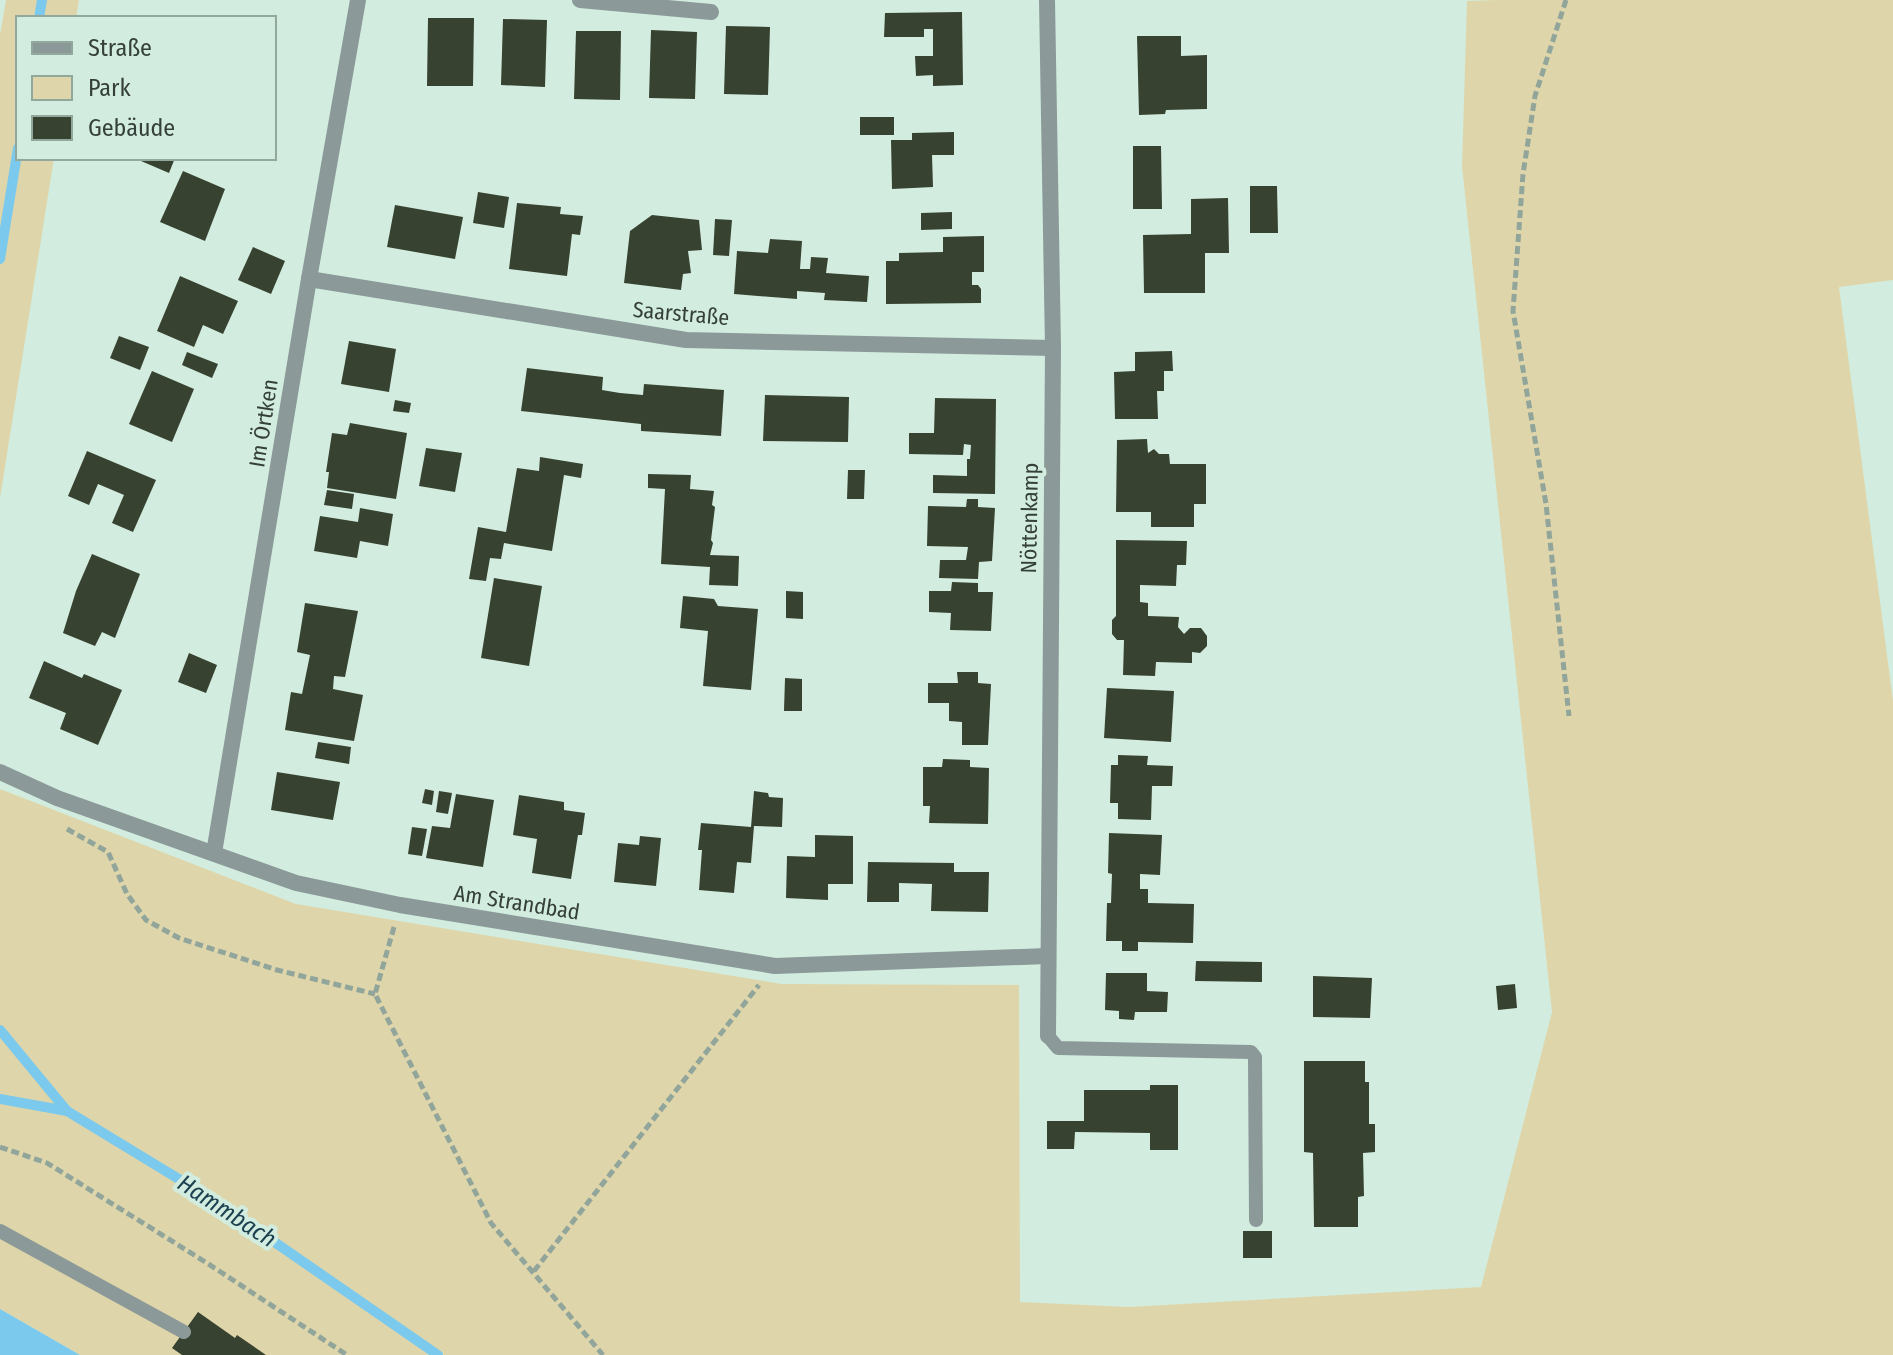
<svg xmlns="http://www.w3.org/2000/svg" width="1893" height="1355" viewBox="0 0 1893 1355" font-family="'Fira Sans Condensed',sans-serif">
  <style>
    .green { fill: #ded6aa }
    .water { fill: #7bc9ec }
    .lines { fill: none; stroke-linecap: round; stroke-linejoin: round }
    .stream { stroke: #7bc9ec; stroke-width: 10 }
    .building { fill: #384230 }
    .path { stroke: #91a59b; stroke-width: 5; stroke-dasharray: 8 4; stroke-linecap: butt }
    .lane { stroke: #8b9999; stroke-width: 14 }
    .street { stroke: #8b9999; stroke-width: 16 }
    .labels { text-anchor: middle; stroke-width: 8; stroke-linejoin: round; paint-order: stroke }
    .street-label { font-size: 22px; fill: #35403a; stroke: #d2eddf }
    .water-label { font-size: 24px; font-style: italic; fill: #1b3f4e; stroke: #d2eddf }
  </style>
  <rect width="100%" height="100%" fill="#d2eddf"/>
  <g class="green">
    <polygon points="6,0 79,0 76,18 18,18 18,158 54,158 0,498 0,35"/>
    <polygon points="1496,0 1893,0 1893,280 1839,287 1893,701 1893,1355 80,1355 0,1309 0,789 296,904 782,984 1019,985 1020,1302 1129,1307 1481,1287 1552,1012 1462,166 1467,1"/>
  </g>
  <polygon class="water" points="0,1309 80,1355 0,1355"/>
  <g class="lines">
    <g class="stream">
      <polyline points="39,18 42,0"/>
      <polyline points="0,259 18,148"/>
      <polyline points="0,1030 67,1111"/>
      <polyline points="0,1099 67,1111 215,1201 438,1355"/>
    </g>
  </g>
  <g class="building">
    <polygon points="962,12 963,85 933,86 933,75 916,76 915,56 933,56 933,29 924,29 924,37 884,37 885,13"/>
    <polygon points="428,18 474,18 473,86 427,86"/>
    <polygon points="503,19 547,20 545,87 501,85"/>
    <polygon points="726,26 770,27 768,95 724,94"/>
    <polygon points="651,30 697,32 695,99 649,98"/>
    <polygon points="576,31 621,31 620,100 574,99"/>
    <polygon points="1137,36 1181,36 1181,56 1207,55 1207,109 1166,110 1165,114 1139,115"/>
    <rect x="860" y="117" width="34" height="18"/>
    <polygon points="954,132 954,155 932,155 933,187 892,189 891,140 912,140 912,133"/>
    <polygon points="1133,146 1161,146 1162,209 1133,209"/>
    <polygon points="134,158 175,158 169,173"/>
    <polygon points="183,171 225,189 205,241 160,222"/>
    <polygon points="1250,186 1277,186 1278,233 1250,233"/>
    <polygon points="478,192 509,197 504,228 473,223"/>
    <polygon points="1228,198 1229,253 1205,253 1205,293 1144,293 1143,235 1191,234 1191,199"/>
    <polygon points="517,203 561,207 560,214 583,216 580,235 572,234 567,276 509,269"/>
    <polygon points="395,205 463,217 455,259 387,247"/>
    <polygon points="952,212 952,229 921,230 921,213"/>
    <polygon points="652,215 699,220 702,250 688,251 691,273 683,274 681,290 624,283 630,231"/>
    <polygon points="715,219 732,220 729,256 713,255"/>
    <polygon points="984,236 984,272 972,272 972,285 978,285 981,289 981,303 886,304 886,261 899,261 899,253 943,252 943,237"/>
    <polygon points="770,239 802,241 800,269 810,269 811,257 828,258 826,273 869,276 867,302 824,300 825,293 797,291 797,299 734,294 737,251 768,253"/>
    <polygon points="253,247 285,261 271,294 238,280"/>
    <polygon points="180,276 238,301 223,334 203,325 194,347 157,331"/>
    <polygon points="119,336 149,347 140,370 110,358"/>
    <polygon points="349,341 396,349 389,392 341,384"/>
    <polygon points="1172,351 1173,371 1164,371 1164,391 1157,391 1158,419 1115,419 1114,372 1135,371 1135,352"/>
    <polygon points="187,352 218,364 212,378 182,365"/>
    <polygon points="527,368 603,377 602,390 620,393 643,395 644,384 724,390 721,436 641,431 641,424 521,411"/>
    <polygon points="152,371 194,389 172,442 129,424"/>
    <polygon points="765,395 849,397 848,442 763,441"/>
    <polygon points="935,398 996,399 995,494 933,493 933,475 967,476 967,459 970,459 971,445 964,444 963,455 909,454 909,433 934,433"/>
    <polygon points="395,400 411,403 409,413 393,411"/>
    <polygon points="350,423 407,433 396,499 327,488 329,472 326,472 332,433 347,435"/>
    <polygon points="1147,439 1148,453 1154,449 1159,454 1169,454 1170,464 1206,464 1206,504 1194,504 1194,527 1151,527 1151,512 1116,512 1117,440"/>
    <polygon points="426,448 462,453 455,492 419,486"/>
    <polygon points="87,451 156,480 133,532 112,523 124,495 98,484 89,505 68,496"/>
    <polygon points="540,457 583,464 581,478 564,475 552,551 504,543 501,559 490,558 486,581 469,579 478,527 506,532 517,468 539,471"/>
    <polygon points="848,470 865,470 864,499 847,499"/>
    <polygon points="648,474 691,475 690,489 714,491 712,505 715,507 711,540 713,543 710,555 739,556 738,586 709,585 710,567 661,564 665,489 648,488"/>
    <polygon points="327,490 354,494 352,509 324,505"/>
    <polygon points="967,499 978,499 978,507 995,508 992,561 979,562 978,579 939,578 940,560 966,560 968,547 927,546 928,506 966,507"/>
    <polygon points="360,508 393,514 388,546 360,541 357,558 314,551 320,516 358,522"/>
    <polygon points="1116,540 1187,541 1186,565 1177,565 1176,586 1140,585 1140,602 1148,603 1148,616 1179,617 1178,627 1184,634 1190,628 1201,628 1207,636 1207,646 1200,653 1192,652 1192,663 1156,662 1155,676 1123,675 1124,640 1117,640 1112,634 1112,620 1116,616"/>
    <polygon points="92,554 140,574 115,638 102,632 95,646 63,633 76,591"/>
    <polygon points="494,578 542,586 529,666 481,658"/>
    <polygon points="952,582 978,583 978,592 993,592 991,631 950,630 951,613 929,612 929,591 951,591"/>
    <polygon points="786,591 803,592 803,619 786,618"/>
    <polygon points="683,596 714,599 718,606 758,609 751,690 703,686 708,631 680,628"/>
    <polygon points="305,603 358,611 345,677 334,676 333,689 363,695 354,741 285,730 291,692 302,694 310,655 297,652"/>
    <polygon points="189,653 217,665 206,693 178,682"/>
    <polygon points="44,661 82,678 84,674 122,690 98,745 60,729 66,713 29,698"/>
    <polygon points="957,672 978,672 978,683 991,684 988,745 962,745 962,722 949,721 949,703 928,703 928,683 958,683"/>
    <polygon points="785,678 802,679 802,711 784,711"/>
    <polygon points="1107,688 1174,691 1171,742 1104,738"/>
    <polygon points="318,742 351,747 349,764 315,758"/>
    <polygon points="1118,755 1148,756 1147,765 1173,766 1172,786 1152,786 1151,820 1118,819 1118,803 1110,803 1111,765 1118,765"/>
    <polygon points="943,759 970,760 970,767 989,768 988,824 929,823 930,806 923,806 923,767 942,767"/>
    <polygon points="277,772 340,782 333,820 271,810"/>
    <polygon points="425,789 434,791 432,805 422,803"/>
    <polygon points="439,791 452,793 448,814 436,812"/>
    <polygon points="754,791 768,793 769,797 783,798 782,827 754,826 751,863 737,862 734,893 699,890 702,850 698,850 701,823 751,827"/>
    <polygon points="456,794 494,800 483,867 426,858 432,826 450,828"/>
    <polygon points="519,795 564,802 564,810 585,813 582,835 578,835 571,879 532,873 537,839 513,835"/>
    <polygon points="412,827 427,829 422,856 408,854"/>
    <polygon points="1109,833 1162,835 1160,875 1140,874 1140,889 1148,889 1148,903 1194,904 1193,943 1138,942 1138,951 1122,951 1122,941 1106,941 1107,903 1111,903 1112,874 1108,873"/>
    <polygon points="815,835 853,836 853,884 828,884 828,900 786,898 787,856 815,857"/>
    <polygon points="640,836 661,838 656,886 614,882 618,843 639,845"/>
    <polygon points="868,862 954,863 954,872 989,872 988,912 931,911 932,884 899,883 899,902 867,902"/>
    <polygon points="1196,961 1262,962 1262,982 1195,981"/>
    <polygon points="1106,973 1147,973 1147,991 1168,992 1167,1012 1135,1012 1134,1020 1119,1019 1119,1011 1105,1010"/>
    <polygon points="1313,976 1372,978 1370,1018 1313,1017"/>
    <polygon points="1515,984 1517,1008 1498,1010 1496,986"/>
    <polygon points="1304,1061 1365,1061 1365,1082 1369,1082 1369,1124 1375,1124 1375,1152 1363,1153 1364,1196 1358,1197 1358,1227 1314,1227 1313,1153 1304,1152"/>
    <polygon points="1150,1085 1178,1085 1178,1150 1150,1150 1150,1133 1075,1132 1074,1149 1047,1149 1047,1121 1084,1121 1084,1090 1150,1090"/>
    <rect x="1243" y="1231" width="29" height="27"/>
    <polygon points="198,1312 235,1338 237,1335 266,1355 182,1355 172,1348"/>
  </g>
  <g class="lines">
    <g class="path">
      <polyline points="1566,0 1535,96 1523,174 1513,311 1546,504 1569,716"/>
      <polyline points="67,829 108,852 127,894 146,920 179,938 277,970 375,994"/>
      <polyline points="394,927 375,994 491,1223 603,1355"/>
      <polyline points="0,1147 47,1163 207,1263 347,1355"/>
      <polyline points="534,1271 759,985"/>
    </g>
    <g class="lane">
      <polyline points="1048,1036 1058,1048 1251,1052 1255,1057 1256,1220"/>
      <polyline points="0,1231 184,1332"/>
    </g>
    <g class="street">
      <polyline points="580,0 711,12"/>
      <polyline points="1047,0 1053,348 1048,1036"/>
      <polyline points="309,279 686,340 1053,348"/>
      <polyline points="0,772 57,798 296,883 400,905 775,966 1047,956"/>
      <polyline points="214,853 309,279 358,0"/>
    </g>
  </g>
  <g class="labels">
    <g class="street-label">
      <text transform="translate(681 313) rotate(5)" y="8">Saarstraße</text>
      <text transform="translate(263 423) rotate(-81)" y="8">Im Örtken</text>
      <text transform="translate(1029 518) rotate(-89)" y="8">Nöttenkamp</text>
      <text transform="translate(517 902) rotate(9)" y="8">Am Strandbad</text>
    </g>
    <g class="water-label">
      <text transform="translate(227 1211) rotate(33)" y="8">Hammbach</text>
    </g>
  </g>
  <rect x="16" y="16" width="260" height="144" fill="#d2eddf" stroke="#93a89d" stroke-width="2"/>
  <rect x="32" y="42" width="40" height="12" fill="#8b9999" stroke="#93a89d" stroke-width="2"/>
  <text x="88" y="56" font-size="24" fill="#35403a">Straße</text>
  <rect x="32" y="76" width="40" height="24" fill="#ded6aa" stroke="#93a89d" stroke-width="2"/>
  <text x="88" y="96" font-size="24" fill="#35403a">Park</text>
  <rect x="32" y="116" width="40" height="24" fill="#384230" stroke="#93a89d" stroke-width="2"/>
  <text x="88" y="136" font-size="24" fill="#35403a">Gebäude</text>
</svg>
